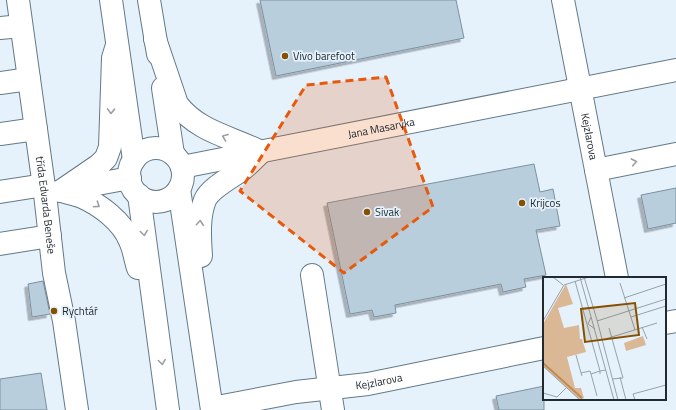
<svg xmlns="http://www.w3.org/2000/svg" width="676" height="410" viewBox="0 0 676 410" font-family="'Titillium Web',sans-serif">
  <style>
    .building { fill: #b8cedd; stroke: #7c919f; filter: url(#shadow) }
    .lines { fill: none; stroke-linecap: round; stroke-linejoin: round }
    .minor-casing { stroke: #657987; stroke-width: 24 }
    .minor { stroke: #fff; stroke-width: 22 }
    .oneway { stroke: #9c9fa2 }
    .marked { fill: #e8590c; fill-opacity: 0.2; stroke: #e8590c; stroke-width: 3; stroke-dasharray: 8 5; stroke-linejoin: round }
    .poi-dot { fill: #865000; stroke: #e5f2fc; stroke-width: 1.5 }
    .labels { text-anchor: middle; stroke-width: 3.5; stroke-linejoin: round; paint-order: stroke }
    .poi-label { font-size: 11px; fill: #222a30; stroke: #e5f2fc; text-anchor: start }
    .street-label { font-size: 11px; fill: #222a30; stroke: #e5f2fc }
    .inset-river { fill: none; stroke: #c18b51; stroke-width: 2 }
    .inset-road { fill: none; stroke: #97a2aa; stroke-width: 1 }
    .view { fill: #865000; fill-opacity: 0.15; stroke: #865000; stroke-width: 2 }
    .inset-edge { fill: none; stroke: #222a30; stroke-width: 2 }
  </style>
  <defs>
    <filter id="shadow"><feDropShadow dx="-3.5" dy="3.5" stdDeviation="0" flood-color="#0004"/></filter>
  </defs>
  <rect width="100%" height="100%" fill="#e5f2fc"/>
  <g class="building">
    <polygon points="260,0 456,0 464,38 276,76"/>
    <polygon points="534,164 540,192 553,189 560,226 536,230 546,275 524,279 526,287 503,292 501,284 395,305 396,313 374,317 372,310 350,314 327,203"/>
    <polygon points="676,188 676,223 648,229 641,195"/>
    <polygon points="43,281 50,314 32,317 28,284"/>
    <polygon points="41,373 47,410 0,410 0,379"/>
    <polygon points="544,386 544,410 499,410 496,396"/>
  </g>
  <g class="lines">
    <defs>
      <g id="minor">
        <path id="s1" d="M18,0L45,194L54,273L64,321L77,410"/>
        <polyline points="111,0 134,160"/>
        <polyline points="149,0 158,54"/>
        <path id="s2" d="M563,0L617,278"/>
        <polyline points="0,28 21,26"/>
        <path d="M155,39L177,104C198,132 232,137 261,152"/>
        <polyline points="0,83 29,79"/>
        <polyline points="163,88 173,154"/>
        <polyline points="0,134 36,129"/>
        <circle cx="156" cy="175" r="27"/>
        <path id="s3" d="M182,167L676,70"/>
        <polyline points="596,170 676,154"/>
        <polyline points="70,189 130,178"/>
        <polyline points="179,189 212,410"/>
        <path d="M61,191C68,193 75,194 82,197C100,205 122,221 130,241C134,249 135,259 138,268"/>
        <polyline points="61,191 99,165 106,158 110,147 113,58 117,45"/>
        <polyline points="0,192 44,185"/>
        <polyline points="139,195 168,410"/>
        <polyline points="0,244 50,236"/>
        <path d="M201,256C200,238 198,218 205,200C210,188 232,177 243,169C249,164 255,158 261,152"/>
        <polyline points="312,275 333,410"/>
        <polyline points="665,323 676,321"/>
        <path id="s4" d="M212,408L296,392L368,384L544,348"/>
      </g>
    </defs>
    <use href="#minor" class="minor-casing"/>
    <use href="#minor" class="minor"/>
  </g>
  <defs><path id="oneway-chevron" d="M-2-3.5L2.5 0L-2 3.5" fill="none" stroke-width="1.6" stroke-linecap="round" stroke-linejoin="round"/></defs>
  <g class="oneway">
    <use href="#oneway-chevron" transform="translate(111 111) rotate(92)"/>
    <use href="#oneway-chevron" transform="translate(225 137) rotate(-159)"/>
    <use href="#oneway-chevron" transform="translate(634 162) rotate(-11)"/>
    <use href="#oneway-chevron" transform="translate(97 205) rotate(34)"/>
    <use href="#oneway-chevron" transform="translate(200 223) rotate(-85)"/>
    <use href="#oneway-chevron" transform="translate(144 233) rotate(82)"/>
    <use href="#oneway-chevron" transform="translate(162 362) rotate(82)"/>
  </g>
  <path class="marked" d="M386,77L433,207L344,273L240,191L306,85Z"/>
  <g class="poi-dot">
    <circle cx="285" cy="56" r="4"/>
    <circle cx="522" cy="203" r="4"/>
    <circle cx="367" cy="212" r="4"/>
    <circle cx="54" cy="311" r="4"/>
  </g>
  <g class="labels">
    <g class="poi-label">
      <text x="293" y="60">Vivo barefoot</text>
      <text x="530" y="207">Krijcos</text>
      <text x="375" y="216">Sivak</text>
      <text x="62" y="315">Rychtář</text>
    </g>
    <g class="street-label">
      <text dy="4" stroke="none"><textPath href="#s3" startOffset="203">Jana Masaryka</textPath></text>
      <text dy="4" stroke="none"><textPath href="#s2" startOffset="139">Kejzlarova</textPath></text>
      <text dy="4" stroke="none"><textPath href="#s1" startOffset="207">třída Edvarda Beneše</textPath></text>
      <text dy="4" stroke="none"><textPath href="#s4" startOffset="169">Kejzlarova</textPath></text>
    </g>
  </g>
  <g transform="translate(543 277)">
    <rect width="123" height="123" fill="#e5f2fc"/>
    <path d="M23,7L30,27L15,31L21,51L36,48L37,62H39L43,75L24,80L32,111H38L41,121L37,123L0,89V47ZM100,59L103,68L83,74L81,66Z" fill="#dbb895"/>
    <path class="inset-river" d="M0,86L39,121"/>
    <path class="inset-road" d="M10,0L20,8M37,0L71,123M41,0L54,43M32,4L57,94L63,93M77,6L92,53M81,21L123,7M48,40L45,47L52,52M88,40L123,29M54,43L75,123M0,44L21,8L46,0M54,44L123,22M99,50L104,62M66,51L80,101L69,102M59,63L114,46M33,78L38,96M0,89L37,123M48,97L54,119M39,99L38,96L47,94L48,97L57,94V97M77,100L83,123M0,116L14,120L23,111M92,123L90,117L123,108"/>
    <path class="view" d="M92,26L96,58L42,65L38,32Z"/>
    <rect width="123" height="123" class="inset-edge"/>
  </g>
</svg>
